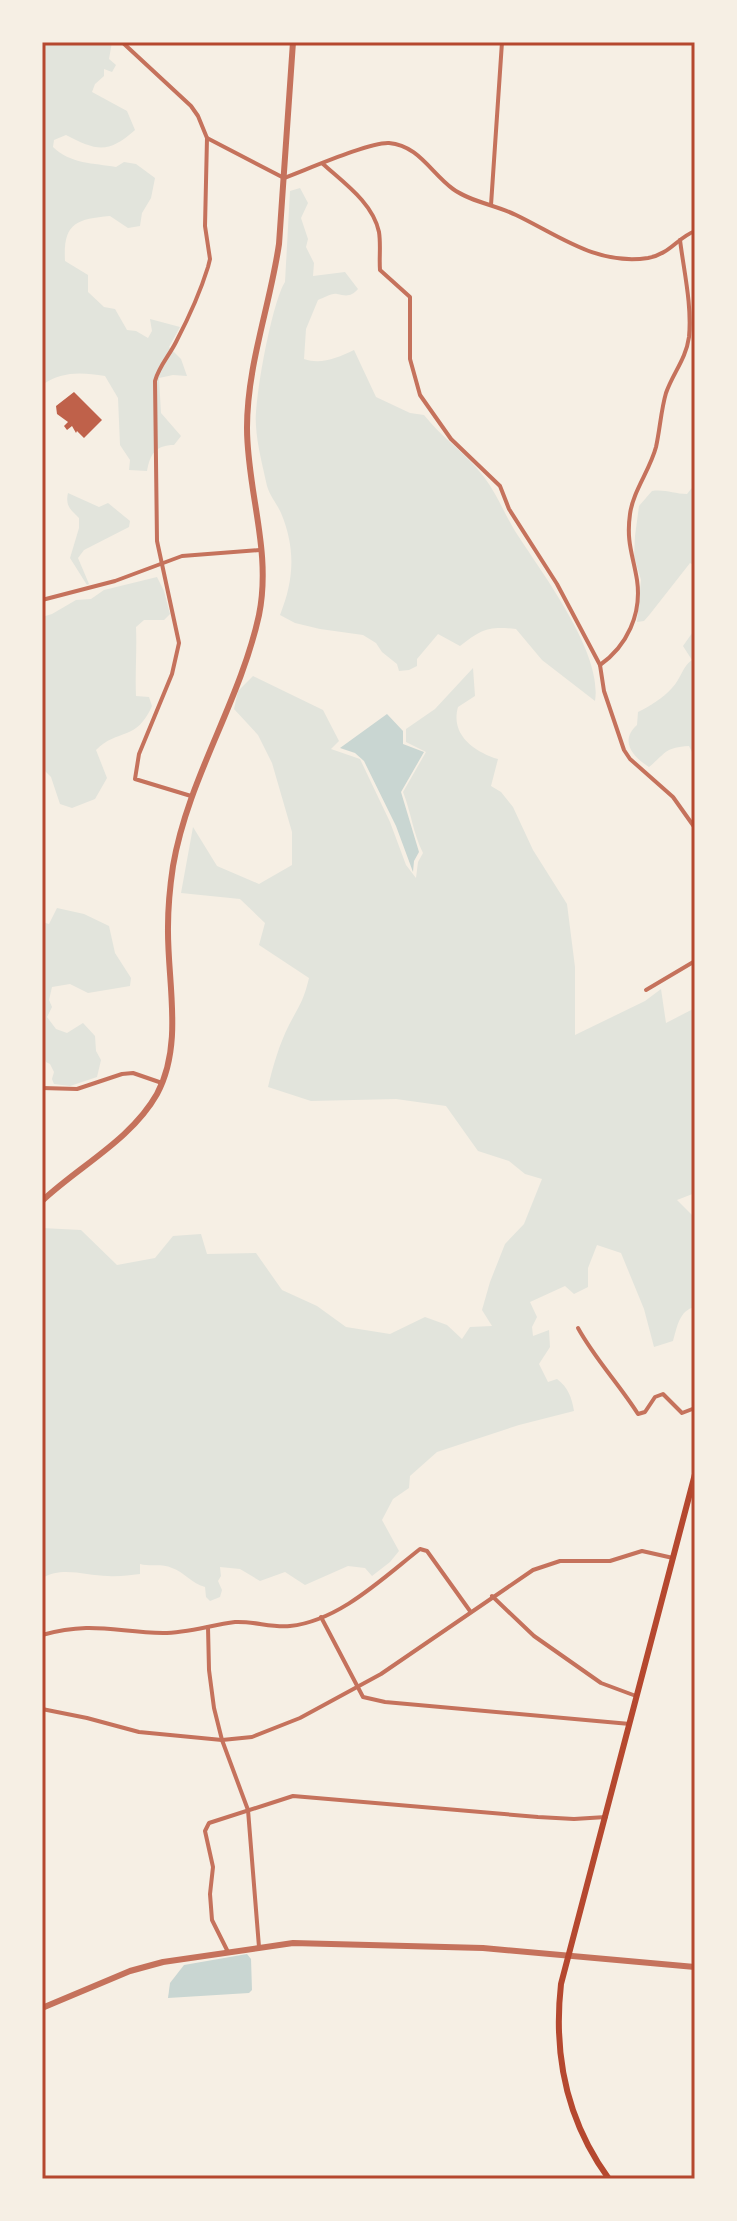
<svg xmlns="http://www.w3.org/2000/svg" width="737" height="2221" viewBox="0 0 737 2221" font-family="Ubuntu,sans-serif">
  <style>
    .green { fill: #e2e4dc }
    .water { fill: #c9d6d2 }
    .building { fill: #bf614a }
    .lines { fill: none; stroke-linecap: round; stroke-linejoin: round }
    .minor { stroke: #c5725c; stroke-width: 4 }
    .tertiary { stroke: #c5725c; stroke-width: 6 }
    .secondary { stroke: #b5482f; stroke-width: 6 }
    .neatline { fill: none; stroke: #b5482f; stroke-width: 3 }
  </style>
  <rect width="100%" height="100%" fill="#f6efe4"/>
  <g class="green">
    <path d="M42,42H112L109,59L116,65L112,72L104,69V76L95,84L92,92L127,111L135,130C108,154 97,151 66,135L54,140L53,147C70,164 94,163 116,167L124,162L136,164L155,178L151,198L142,213L140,226L128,228L110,216C75,219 63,224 65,261L88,275V292L104,307L115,309L127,330L136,331L148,338L152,331L150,319L180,327L169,347L181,359L187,376L173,375L159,378L161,413L181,436L174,445C156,445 150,454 147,471L129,470L130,460L120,445L118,398L105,376C81,372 62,371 42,385Z"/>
    <path d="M300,188L308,203L301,218L308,239L306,247L314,263L313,276L345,272L358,289C351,297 346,296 337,294C331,293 324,298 318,300L306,329L304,359C321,365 337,358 354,350L376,397L410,413L424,415C442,438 467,454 484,477C497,494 504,513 515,531C541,572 603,652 595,701L542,660L516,629C488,626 482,629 460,646L438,634L417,659V666L409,670L399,671L397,664L382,652L376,643L363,635L320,629L295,623L280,615C294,580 296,549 281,513C277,504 270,496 267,486C263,467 257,445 256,426C254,400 272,302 285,282L290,191Z"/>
    <path d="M695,484V566L690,563L650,614L644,621L637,622L641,580L634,556L635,536L639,506L652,491C665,489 674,494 687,494Z"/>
    <path d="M68,493L99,507L108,503L130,521L129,527L84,550L78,558L89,584L87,585L70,558L79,528V518C71,510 65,506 68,493Z"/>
    <path d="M157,577L164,591L170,614L164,620H144L136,627C137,651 135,672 136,696L149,697L152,706C136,742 118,728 96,750L107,778L95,799L72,808L60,804L51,777L43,769L42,617L52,614L76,600L91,599L104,590Z"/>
    <path d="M695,629V758L689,746C664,748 667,752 649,767C633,757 619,741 637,725L638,712C650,706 663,698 672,688C681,679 682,667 692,660L683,646Z"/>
    <path d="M473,668L475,696L458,707C450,735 475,752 498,759L491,786L501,792L513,807L533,850L567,904L575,967V1035L645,1001L661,989L666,1023L695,1008V1193L677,1200L695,1218V1307C679,1310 677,1328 673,1341L654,1347L644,1309L621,1253L597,1245L588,1268V1287L574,1294L565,1286L530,1302L537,1317L532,1327L533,1336L549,1330L550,1347L539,1364L548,1382L557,1379C568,1387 572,1398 574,1411L519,1425L437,1452L410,1476L409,1488L393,1499L382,1520L399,1551L390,1562L372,1576L365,1568L348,1566L305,1585L285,1572L260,1581L240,1569L220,1567L221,1576L218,1581L222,1590L220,1597L210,1601L206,1597L205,1587C191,1583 184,1572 172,1568C162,1563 151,1567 140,1564V1574C129,1575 119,1577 108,1576C86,1576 62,1566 43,1578L42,1228L81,1230L117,1265L155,1258L173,1236L201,1234L207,1254L256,1253L282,1290L317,1306L346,1327L390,1334L425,1317L447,1325L462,1339L470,1327L492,1326L482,1310L490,1282L505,1244L524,1224L542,1179L525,1174L509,1161L478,1151L446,1106L396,1099L311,1101L268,1087C273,1066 279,1045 289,1025C299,1006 304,1000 309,978L259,945L265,923L240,899L181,893L193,827L217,866L259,884L292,865V832L272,763L258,735L234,709L238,691L253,676L323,710L339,741L331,749L360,759L390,822L406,865L416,878L418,862L423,853C413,833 411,812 403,792L426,752L406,742V729L435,709Z"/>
    <polygon points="57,908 84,914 109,926 115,953 131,978 130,986 88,993 70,984 52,987 49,1000 52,1007 47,1017 56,1029 67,1033 83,1023 95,1036 96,1051 101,1060 97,1077 70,1086 54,1084 52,1079 54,1072 50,1064 46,1062 42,1051 42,922 49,924"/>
  </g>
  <g class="water">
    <polygon points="387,714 403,731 403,744 424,752 401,792 419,852 414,861 413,872 396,826 364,761 355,753 340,748"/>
    <polygon points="247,1954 251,1959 252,1990 249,1993 168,1998 170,1983 184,1965"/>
  </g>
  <polygon class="building" points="74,392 102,420 84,438 77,431 76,433 72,426 67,430 64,426 68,422 57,414 56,406"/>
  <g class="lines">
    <g class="minor">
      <path d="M122,42L191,106L198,116L207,138L205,226L210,259L208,267C200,293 188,319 176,342C169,356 159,366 155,381L157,541L179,643L172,674L139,754L135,779L191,796"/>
      <path d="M207,138L284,178C306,170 369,142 389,143C418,145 432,174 453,189C471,202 496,205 516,215C558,235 597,266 648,258C670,254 677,238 695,231"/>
      <path d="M323,164C344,183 373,203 379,232C381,245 379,258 380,270L410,297V359L420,395L451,439L500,486L509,509L557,584L600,665L604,691L624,750L630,759L673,797L695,828"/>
      <polyline points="491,205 502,42"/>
      <polyline points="42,600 115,581 182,556 260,550"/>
      <path d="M600,665C627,646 642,614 637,580C633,555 626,542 630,514C633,491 650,470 656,447C660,429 661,410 666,393C673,373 686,359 689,337C692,305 684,272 680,240"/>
      <polyline points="646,990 695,961"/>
      <polyline points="42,1088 77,1089 122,1074 133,1073 162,1083"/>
      <path d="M578,1328C595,1359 619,1384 638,1414L645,1412L655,1397L663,1394L682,1413L695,1408"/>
      <polyline points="492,1596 534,1636 601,1683 636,1696"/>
      <polyline points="321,1617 363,1697 385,1702 630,1724"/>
      <polyline points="208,1627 209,1670 214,1708 222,1740 248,1810 259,1947"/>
      <path d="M42,1635C92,1621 115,1632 163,1633C187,1633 211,1625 235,1622C254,1621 272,1628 290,1626C339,1621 383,1578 420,1549L427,1551L470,1611"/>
      <polyline points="42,1709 87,1718 139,1732 222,1740 252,1737 300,1718 381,1674 533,1570 560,1561 610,1561 642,1551 673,1558"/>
      <polyline points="228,1952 212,1920 210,1894 213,1867 205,1831 209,1823 293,1796 538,1817 574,1819 606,1817"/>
    </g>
    <g class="tertiary">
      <path d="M42,1201C79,1166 131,1140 157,1094C184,1044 167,981 168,927C168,907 170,886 173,866C188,778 240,702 259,615C272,551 247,491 247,428C247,365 270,306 279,244L293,42"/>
      <polyline points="42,2008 130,1971 163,1962 293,1943 483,1948 695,1967"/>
    </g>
    <path class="secondary" d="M609,2179C566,2120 553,2055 561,1984L695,1474"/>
  </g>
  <rect width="737" height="2221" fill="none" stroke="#f6efe4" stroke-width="88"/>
  <rect x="44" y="44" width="649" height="2133" class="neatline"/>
</svg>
